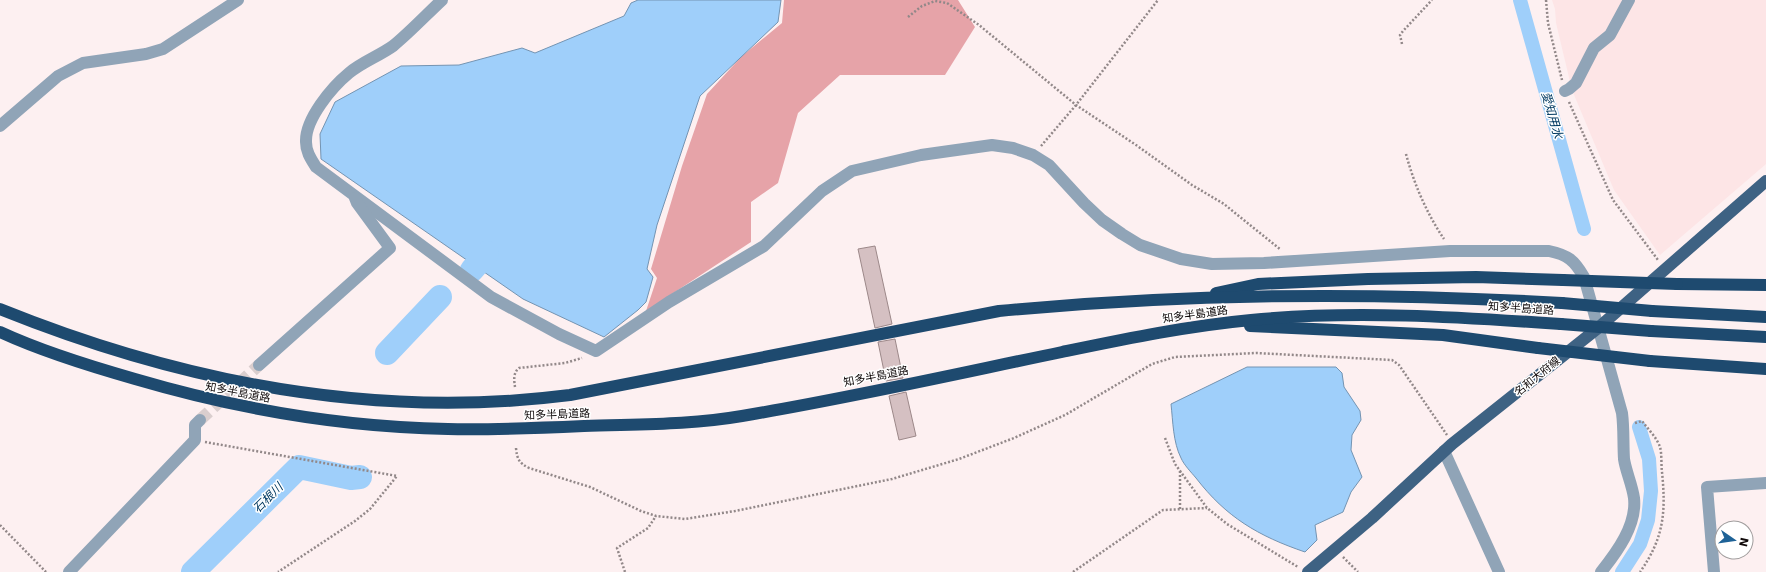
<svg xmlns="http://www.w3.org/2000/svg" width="1766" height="572" viewBox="0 0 1766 572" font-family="'DejaVu Sans','Noto Sans JP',sans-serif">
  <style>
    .built { fill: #fde5e6 }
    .forest { fill: #e6a3a8 }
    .water { fill: #9fcffa; stroke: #7494b2 }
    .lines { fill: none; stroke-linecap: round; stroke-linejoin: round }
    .canal { stroke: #9fcffa; stroke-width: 14 }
    .river { stroke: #9fcffa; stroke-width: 24 }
    .building { fill: #d5c0c2; stroke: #9c8889 }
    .minor-tunnel { stroke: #dacece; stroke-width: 12; stroke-dasharray: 12 6; stroke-linecap: butt }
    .path { stroke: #928889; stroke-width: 2.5; stroke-dasharray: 2 2; stroke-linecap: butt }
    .minor { stroke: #90a4b7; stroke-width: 12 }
    .major { stroke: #3e6283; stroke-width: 12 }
    .highway { stroke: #1e4a6f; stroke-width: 12 }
    .highway-bridge { stroke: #1e4a6f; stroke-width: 12 }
    .labels { text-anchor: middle; stroke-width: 3; stroke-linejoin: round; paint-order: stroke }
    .street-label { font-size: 11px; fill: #110b0b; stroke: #fff }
    .water-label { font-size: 12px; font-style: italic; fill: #003961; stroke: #fff }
  </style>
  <rect width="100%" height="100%" fill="#fdf0f1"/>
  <polygon class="built" points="1552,0 1766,0 1766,164 1660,255 1614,190 1572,90 1556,23 1555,9"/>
  <polygon class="forest" points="784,0 958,0 975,27 945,75 840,75 798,113 778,183 751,202 751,242 646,311 657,278 651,269 682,166 707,94 742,56 782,23"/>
  <g class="water">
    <polygon points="638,0 781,0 778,22 700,96 657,225 647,269 653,277 646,302 638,310 604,337 523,299 321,159 320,134 335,102 401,66 459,65 522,48 535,53 624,16 631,3"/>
    <path d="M1247,367H1336L1342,373L1344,387L1360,411L1361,420L1352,435L1351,450L1362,477L1351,492L1343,512L1315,525L1317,540L1305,552C1258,536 1226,517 1196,478C1191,472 1184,465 1181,458C1173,442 1173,422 1171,404Z"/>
  </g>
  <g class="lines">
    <g class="canal">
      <polyline points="1520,0 1584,229"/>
      <polyline points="1622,572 1640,544 1648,520 1651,491 1649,459 1639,427"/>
    </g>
    <g class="river">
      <polyline points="472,270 487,253"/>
      <polyline points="387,353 440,297"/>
      <polyline points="193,572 299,467 351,478 360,477"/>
    </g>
  </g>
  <g class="building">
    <polygon points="875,246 892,324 875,328 858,249"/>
    <polygon points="895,339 903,378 886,381 878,342"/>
    <polygon points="906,392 916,436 899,440 889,396"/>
  </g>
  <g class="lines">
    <polyline class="minor-tunnel" points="200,420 259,365"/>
    <g class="path">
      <polyline points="1546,0 1548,23 1562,80"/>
      <polyline points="908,17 922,6 935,1 947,3 979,25 1076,105 1136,145 1192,185 1224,204 1281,250"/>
      <polyline points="1402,44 1400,35 1403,31 1432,0"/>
      <polyline points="1569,102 1613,200 1658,260"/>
      <polyline points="1041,146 1076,105 1158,0"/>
      <path d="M1406,154C1414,184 1427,214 1444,239"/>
      <path d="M515,387C514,380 513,373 519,368L565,363L582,358"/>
      <path d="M1635,423L1642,421C1648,429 1657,438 1660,447C1662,454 1661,464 1662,472C1666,512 1664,538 1640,572"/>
      <polyline points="1165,438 1175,464 1207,508 1227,524 1298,567"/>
      <polyline points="205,442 397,476 370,509 355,521 278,572"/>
      <path d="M516,448C517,459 519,463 529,468L590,487L641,511L656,516L685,519L735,511L892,479L959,459L1014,438L1065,415L1152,364L1175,357L1256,353L1392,360L1399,365L1447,435"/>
      <polyline points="1180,471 1180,509"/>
      <polyline points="0,525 46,572"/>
      <polyline points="1343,557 1358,572"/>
      <polyline points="625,572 617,548 648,528 656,516"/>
      <polyline points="1073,572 1163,510 1207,508"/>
    </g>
    <g class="minor">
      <path d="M442,0C426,15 410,32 393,46C379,56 362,62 349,73C332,87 305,119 306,142C306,152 311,159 316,167L491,297L559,334L596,351L669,302L764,246L822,191L852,171L921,155L992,145L1013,148L1033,155L1049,165L1084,203L1102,220L1122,234L1140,245L1181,259L1212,264L1264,263L1450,251H1549C1568,255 1574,260 1584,277L1622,413C1624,428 1623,443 1624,459C1626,472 1632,484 1634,498C1637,525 1617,552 1601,572"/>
      <polyline points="1565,91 1569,89 1576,83 1594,48 1610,35 1629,0"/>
      <polyline points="0,126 58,76 83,63 146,54 163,49 238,0"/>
      <polyline points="259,365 390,248 357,203 355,198"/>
      <polyline points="1444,451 1499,572"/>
      <polyline points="69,572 195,440 195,425 200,420"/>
      <polyline points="1714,572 1707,487 1766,483"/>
    </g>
    <polyline class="major" points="1308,572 1372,518 1452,444 1598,328 1766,181"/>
    <g class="highway">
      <polyline points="1677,284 1766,285"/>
      <polyline points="1216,293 1258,284 1368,279 1476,277 1563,280"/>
      <path d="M0,309C181,382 375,420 570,395L999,311C1186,293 1374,292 1562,303"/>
      <polyline points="1652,311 1766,317"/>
      <polyline points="1250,326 1443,335 1538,348"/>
      <polyline points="1651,331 1766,337"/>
      <path d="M0,332C43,352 89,366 135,379C237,409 342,427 448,429C494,430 539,428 584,426C636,424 690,425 742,416C850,398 956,374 1062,352C1125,339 1187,326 1251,320C1353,310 1458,317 1561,324"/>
      <polyline points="1650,361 1766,369"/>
    </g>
    <g class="highway-bridge">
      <polyline points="1563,280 1677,284"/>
      <polyline points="1562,303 1652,311"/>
      <polyline points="1561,324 1651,331"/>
      <polyline points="1538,348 1650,361"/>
    </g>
  </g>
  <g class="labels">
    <g class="street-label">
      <text transform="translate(1521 308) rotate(4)" y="4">知多半島道路</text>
      <text transform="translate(1195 314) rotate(-8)" y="4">知多半島道路</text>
      <text transform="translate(876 376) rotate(-11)" y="4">知多半島道路</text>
      <text transform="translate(1537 376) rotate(-39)" y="4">名和大府線</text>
      <text transform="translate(238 392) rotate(11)" y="4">知多半島道路</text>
      <text transform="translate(557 414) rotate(-2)" y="4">知多半島道路</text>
    </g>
    <g class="water-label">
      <text transform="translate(1552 115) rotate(74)" y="4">愛知用水</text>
      <text transform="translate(268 498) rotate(-45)" y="4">石根川</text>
    </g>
  </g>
  <g transform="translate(1734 540) rotate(103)"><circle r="19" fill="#ffffff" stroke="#a09d9d"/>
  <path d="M0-3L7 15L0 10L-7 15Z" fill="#1e6297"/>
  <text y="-6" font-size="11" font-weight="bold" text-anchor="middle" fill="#110b0b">N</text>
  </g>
</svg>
